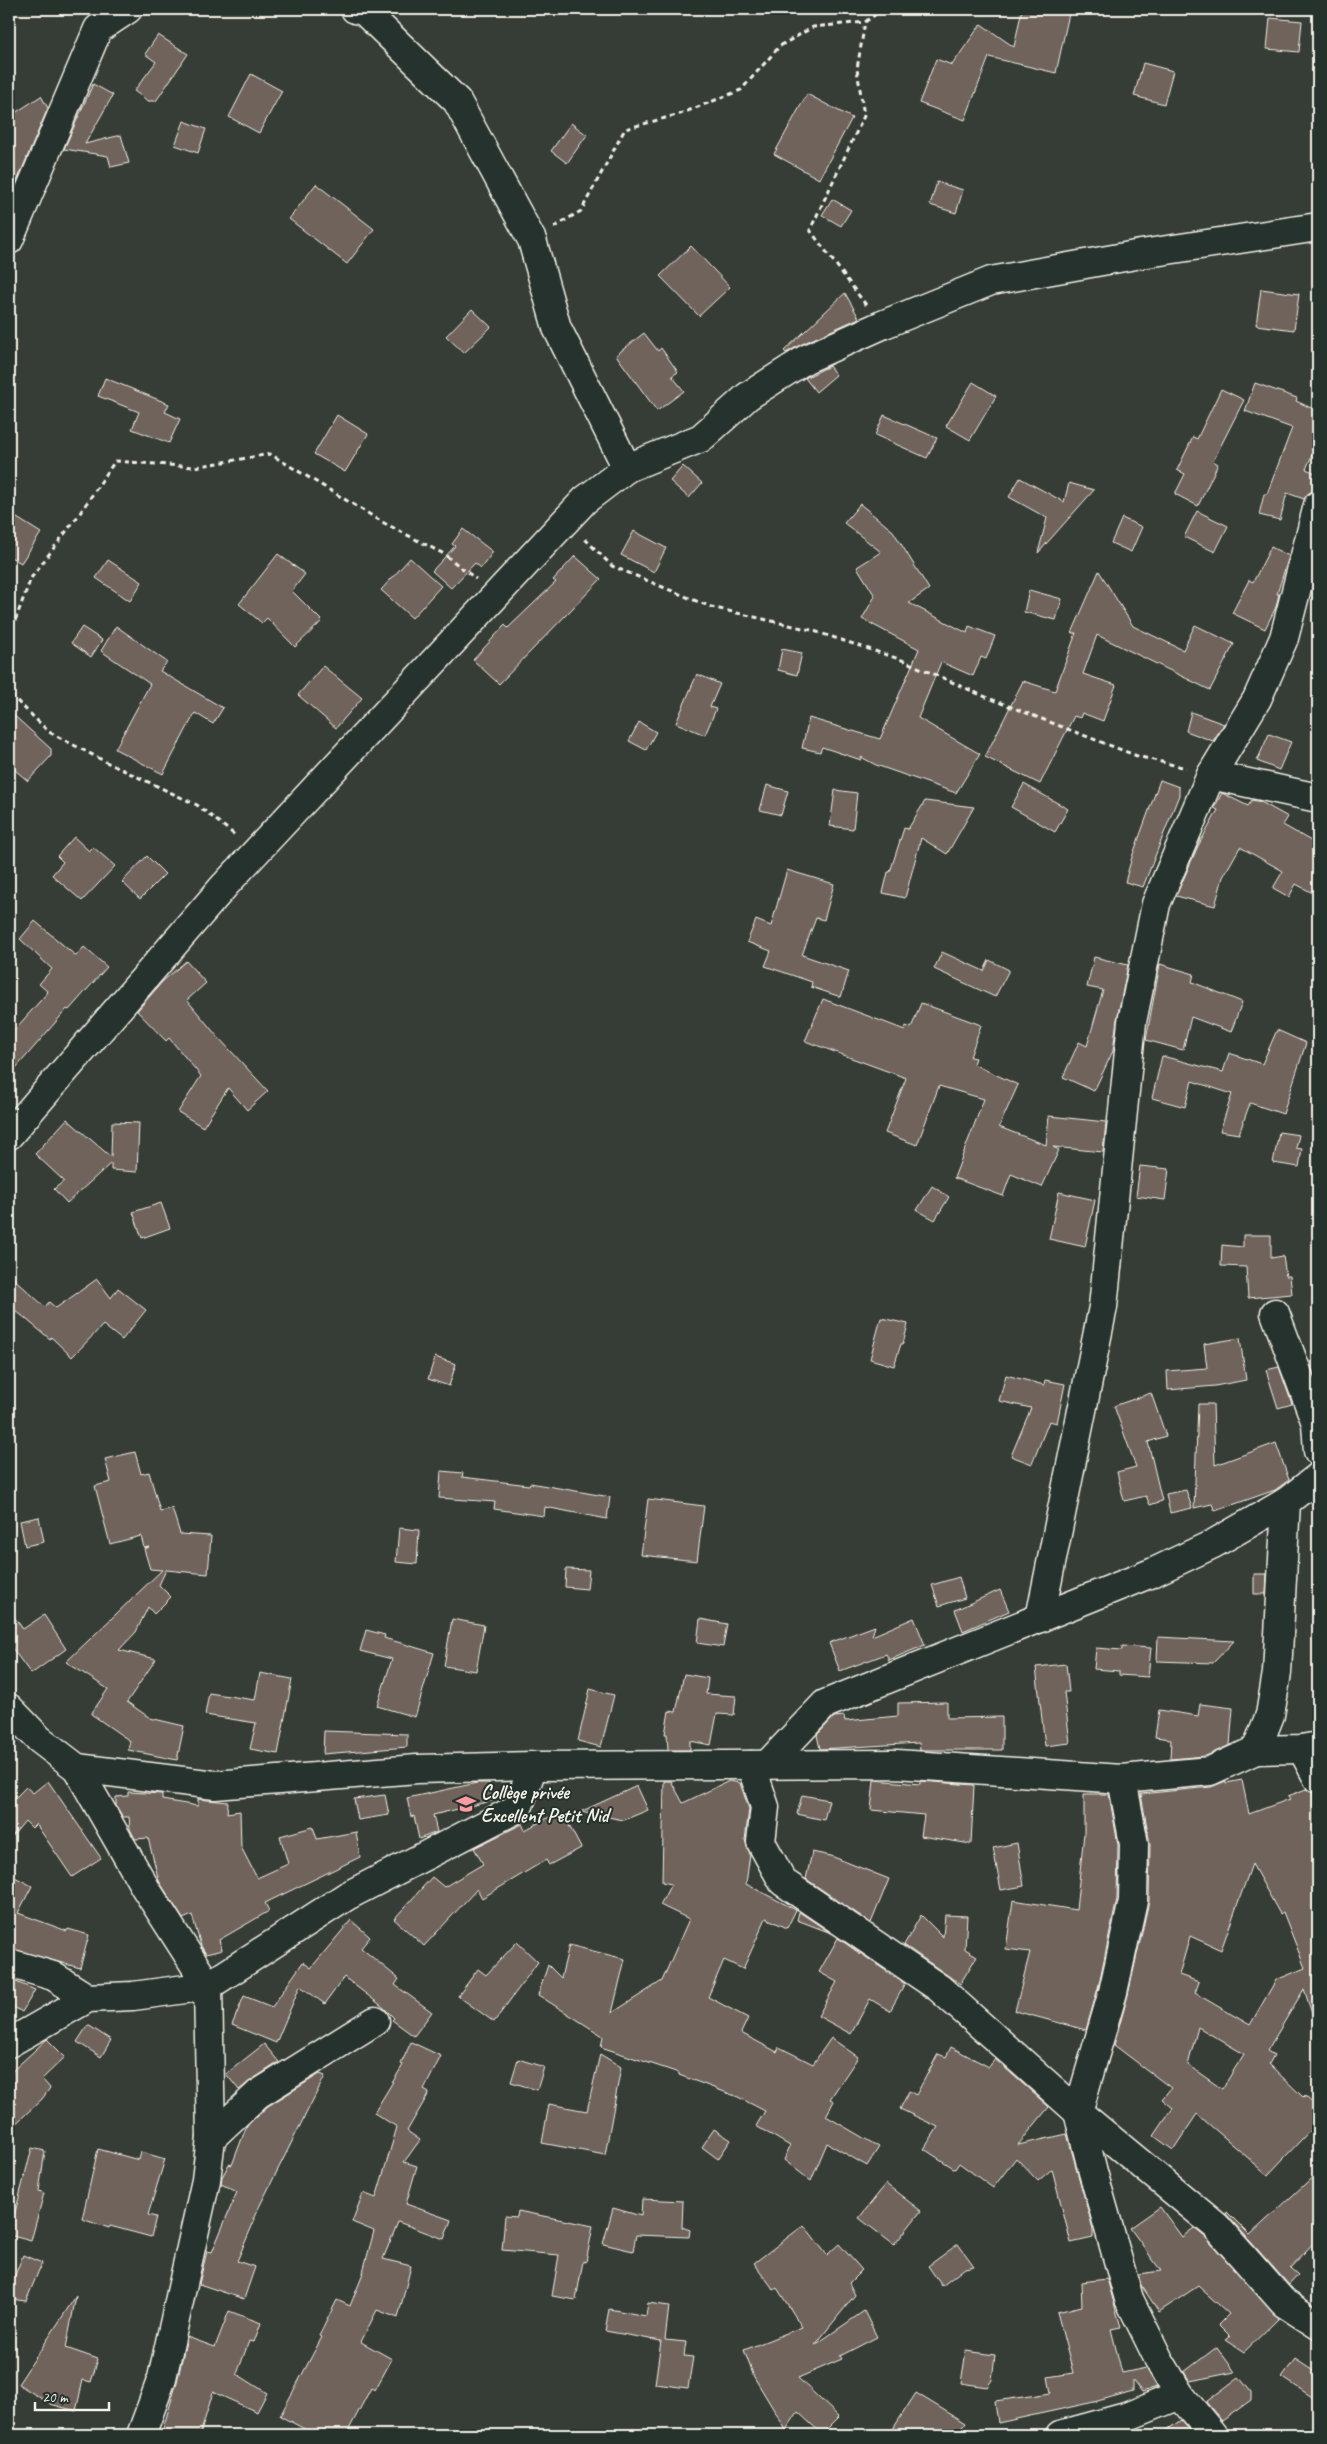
<svg xmlns="http://www.w3.org/2000/svg" width="1327" height="2444" viewBox="0 0 1327 2444" font-family="Caveat,sans-serif">
  <style>
    .building { fill: #6f635b; stroke: #f4f1e8; fill-rule: evenodd }
    .lines { fill: none; stroke-linecap: round; stroke-linejoin: round }
    .minor-casing { stroke: #f4f1e8; stroke-width: 31 }
    .path { stroke: #f4f1e8; stroke-width: 3; stroke-dasharray: 5 4; stroke-linecap: butt }
    .minor { stroke: #26332d; stroke-width: 28 }
    .labels { text-anchor: middle; stroke-width: 4; stroke-linejoin: round; paint-order: stroke }
    .poi-label { font-size: 20px; font-weight: bold; fill: #f4f1e8; stroke: #26332d; text-anchor: start }
  </style>
  <rect width="100%" height="100%" fill="#353d36"/>
  <filter id="ink" filterUnits="userSpaceOnUse"><feTurbulence type="fractalNoise" baseFrequency=".02" numOctaves="2"/><feDisplacementMap in="SourceGraphic" scale="10" xChannelSelector="R" yChannelSelector="G"/><feConvolveMatrix kernelMatrix="1 2 1 2 8 2 1 2 1" color-interpolation-filters="sRGB"/></filter>
  <g filter="url(#ink)">
    <g class="building">
      <polygon points="1022,9 1070,9 1056,73 989,57 965,120 919,103 936,59 952,65 981,24 1014,47"/>
      <polygon points="1270,18 1302,21 1299,52 1267,49"/>
      <polygon points="158,35 188,54 156,101 148,101 134,91 156,62 145,54"/>
      <polygon points="1143,63 1173,71 1164,104 1134,96"/>
      <polygon points="251,74 282,91 259,133 229,117"/>
      <polygon points="93,84 113,95 85,144 121,135 129,163 111,167 108,156 64,149"/>
      <polygon points="807,94 852,118 819,179 774,154"/>
      <polygon points="41,96 48,108 9,200 9,117"/>
      <polygon points="184,121 206,129 198,153 175,145"/>
      <polygon points="571,123 587,135 567,163 551,151"/>
      <polygon points="937,182 963,190 956,213 930,205"/>
      <polygon points="316,184 374,229 347,264 289,219"/>
      <polygon points="832,199 851,210 841,226 822,215"/>
      <polygon points="691,246 730,287 699,316 660,276"/>
      <polygon points="1261,289 1299,294 1294,330 1256,325"/>
      <polygon points="845,293 859,318 800,345 786,353 784,351"/>
      <polygon points="472,309 491,327 464,353 446,336"/>
      <polygon points="644,333 658,351 661,348 678,372 672,376 684,391 657,411 616,355"/>
      <polygon points="829,366 836,375 816,392 805,378"/>
      <polygon points="105,378 169,404 165,412 180,419 169,443 132,429 139,412 98,396"/>
      <polygon points="973,382 996,396 970,440 946,426"/>
      <polygon points="1255,383 1297,398 1296,401 1318,411 1318,442 1306,469 1318,474 1314,490 1304,499 1287,493 1280,520 1259,515 1264,494 1267,494 1292,428 1245,411"/>
      <polygon points="1221,389 1244,400 1213,461 1218,464 1198,506 1175,494 1185,474 1177,470 1193,437 1197,439"/>
      <polygon points="337,415 368,434 345,472 314,454"/>
      <polygon points="884,415 937,438 927,458 875,435"/>
      <polygon points="683,466 702,483 689,498 670,481"/>
      <polygon points="1020,478 1064,502 1069,483 1094,490 1038,553 1047,518 1009,497"/>
      <polygon points="860,504 893,531 929,589 909,603 967,633 969,626 995,636 986,659 981,657 973,676 941,662 918,718 980,754 956,793 876,765 861,757 861,760 822,747 820,752 802,748 809,718 880,739 919,649 862,619 875,596 857,567 881,552 844,523"/>
      <polygon points="1197,511 1228,526 1215,552 1184,537"/>
      <polygon points="9,513 41,533 21,563 9,556"/>
      <polygon points="1122,518 1142,527 1131,552 1111,543"/>
      <polygon points="463,529 493,552 481,568 475,563 451,588 432,571 455,546 452,544"/>
      <polygon points="634,531 666,548 654,572 621,555"/>
      <polygon points="1271,547 1289,556 1277,594 1279,594 1276,607 1265,629 1232,613 1249,580 1253,582"/>
      <polygon points="278,554 305,574 292,591 322,621 295,647 267,618 262,623 239,604"/>
      <polygon points="575,556 601,579 499,684 473,660 505,625 508,628 556,582 553,580"/>
      <polygon points="410,558 441,586 412,618 381,590"/>
      <polygon points="108,560 142,582 130,601 96,578"/>
      <polygon points="1099,571 1133,626 1183,650 1195,625 1234,644 1210,690 1097,635 1083,674 1116,685 1103,721 1082,713 1080,718 1074,716 1040,784 985,757 1023,681 1055,691 1076,633 1072,633"/>
      <polygon points="1029,590 1062,599 1056,620 1024,612"/>
      <polygon points="116,626 167,662 160,671 223,708 213,724 195,713 163,774 115,749 150,684 101,651"/>
      <polygon points="82,627 102,640 91,657 71,643"/>
      <polygon points="782,649 802,653 797,675 778,670"/>
      <polygon points="323,666 362,698 336,728 298,695"/>
      <polygon points="697,674 720,684 710,707 716,709 705,735 676,723"/>
      <polygon points="9,711 51,749 51,756 28,781 9,765"/>
      <polygon points="1191,712 1224,724 1213,741 1186,731"/>
      <polygon points="639,722 656,732 646,750 629,741"/>
      <polygon points="1269,734 1291,742 1279,770 1257,761"/>
      <polygon points="1160,780 1179,787 1179,795 1143,887 1125,882 1132,857"/>
      <polygon points="1024,784 1068,809 1055,832 1011,807"/>
      <polygon points="767,785 788,791 781,815 760,810"/>
      <polygon points="835,790 857,793 853,829 830,826"/>
      <polygon points="1222,793 1248,806 1252,800 1261,802 1288,817 1283,825 1318,845 1318,896 1296,884 1289,897 1273,888 1283,871 1240,847 1223,877 1215,906 1176,896 1198,846 1218,810 1214,808"/>
      <polygon points="925,801 974,807 947,854 921,838 905,898 883,893 888,872 890,872 904,828 908,829"/>
      <polygon points="74,837 89,851 93,847 115,866 82,901 52,875 63,862 57,856"/>
      <polygon points="147,856 165,874 140,899 122,882"/>
      <polygon points="787,870 834,884 824,920 816,918 802,955 849,971 841,997 811,987 812,982 765,966 771,951 747,942 756,920 771,926"/>
      <polygon points="35,921 76,956 84,947 107,967 69,1010 67,1009 9,1076 9,1036 48,992 39,984 52,969 20,939"/>
      <polygon points="942,952 984,971 989,960 1009,970 995,997 934,969"/>
      <polygon points="1094,957 1128,965 1117,1019 1113,1051 1094,1091 1063,1077 1079,1042 1087,1046 1103,990 1087,987"/>
      <polygon points="186,961 206,983 187,1000 217,1036 268,1091 247,1110 228,1088 203,1127 178,1112 201,1076 169,1038 166,1041 137,1011 163,981"/>
      <polygon points="1160,964 1194,974 1192,982 1242,1002 1231,1032 1191,1017 1183,1050 1146,1040"/>
      <polygon points="823,999 905,1030 906,1026 911,1028 921,1003 981,1025 970,1057 975,1058 973,1064 1018,1085 999,1127 1046,1145 1049,1116 1106,1122 1103,1152 1053,1147 1059,1150 1042,1187 1011,1174 1003,1196 954,1178 984,1099 939,1086 917,1145 885,1133 906,1078 805,1041"/>
      <polygon points="1277,1030 1306,1043 1283,1114 1250,1103 1239,1134 1220,1131 1232,1094 1192,1081 1185,1107 1152,1098 1162,1056 1223,1072 1229,1053 1262,1064"/>
      <polygon points="67,1119 111,1157 112,1122 139,1123 137,1172 111,1170 111,1163 67,1203 54,1189 64,1181 35,1154"/>
      <polygon points="1279,1132 1299,1135 1296,1148 1302,1149 1299,1167 1273,1163"/>
      <polygon points="1140,1166 1169,1169 1165,1200 1136,1196"/>
      <polygon points="932,1186 949,1197 935,1220 917,1210"/>
      <polygon points="1059,1192 1095,1200 1085,1247 1049,1239"/>
      <polygon points="161,1203 170,1228 142,1238 133,1212"/>
      <polygon points="1243,1235 1271,1235 1271,1258 1283,1256 1286,1276 1290,1276 1292,1294 1248,1298 1246,1267 1221,1266 1222,1245 1243,1247"/>
      <polygon points="9,1274 45,1307 49,1302 56,1308 97,1279 111,1298 118,1288 146,1310 122,1340 103,1325 72,1357 51,1337 50,1339 9,1305"/>
      <polygon points="881,1318 908,1324 903,1344 901,1344 894,1366 870,1359"/>
      <polygon points="1240,1338 1246,1380 1215,1386 1168,1390 1167,1371 1207,1368 1204,1344"/>
      <polygon points="435,1357 456,1364 449,1386 428,1379"/>
      <polygon points="1279,1367 1292,1404 1278,1408 1266,1370"/>
      <polygon points="1006,1375 1044,1385 1045,1380 1065,1384 1057,1423 1049,1421 1032,1464 1011,1456 1031,1408 999,1401"/>
      <polygon points="1151,1393 1166,1436 1148,1442 1162,1501 1150,1505 1146,1496 1124,1501 1117,1472 1136,1467 1114,1406"/>
      <polygon points="1198,1404 1213,1404 1215,1465 1276,1443 1289,1480 1275,1490 1215,1511 1212,1504 1194,1508"/>
      <polygon points="135,1452 141,1474 149,1472 160,1511 172,1508 180,1534 211,1536 208,1574 166,1570 159,1585 171,1597 154,1614 148,1607 136,1632 119,1650 156,1659 127,1702 150,1718 184,1726 177,1760 128,1750 130,1741 91,1714 108,1689 66,1662 162,1570 150,1569 144,1549 149,1547 144,1548 141,1536 110,1544 95,1486 111,1482 105,1459"/>
      <polygon points="441,1471 463,1473 462,1477 529,1485 530,1483 610,1497 607,1519 545,1507 544,1516 494,1509 495,1502 439,1498"/>
      <polygon points="1186,1490 1192,1508 1170,1513 1166,1494"/>
      <polygon points="648,1499 704,1506 697,1561 641,1555"/>
      <polygon points="39,1517 44,1542 25,1546 20,1521"/>
      <polygon points="399,1528 419,1530 417,1564 396,1562"/>
      <polygon points="566,1569 589,1570 587,1589 565,1587"/>
      <polygon points="1254,1574 1267,1574 1266,1594 1254,1594"/>
      <polygon points="959,1577 965,1598 939,1606 932,1585"/>
      <polygon points="1000,1590 1009,1611 963,1631 955,1610"/>
      <polygon points="9,1610 23,1629 44,1615 66,1649 31,1674 9,1644"/>
      <polygon points="914,1618 925,1645 889,1660 886,1654 840,1671 829,1643 875,1626 872,1636"/>
      <polygon points="452,1619 484,1625 476,1671 444,1666"/>
      <polygon points="700,1619 727,1624 723,1647 697,1643"/>
      <polygon points="366,1630 385,1635 384,1638 434,1653 415,1717 377,1706 392,1659 360,1651"/>
      <polygon points="1158,1637 1234,1641 1213,1663 1157,1661"/>
      <polygon points="1122,1646 1151,1648 1148,1677 1119,1675 1119,1671 1094,1669 1096,1648 1122,1650"/>
      <polygon points="1066,1664 1069,1692 1064,1692 1070,1743 1045,1746 1036,1667"/>
      <polygon points="260,1673 292,1679 278,1754 250,1749 256,1723 205,1715 209,1693 255,1700"/>
      <polygon points="684,1674 708,1678 706,1694 736,1696 734,1715 717,1714 711,1745 690,1741 690,1750 668,1750 667,1734 665,1734 669,1711 676,1712"/>
      <polygon points="590,1689 614,1695 601,1747 578,1741"/>
      <polygon points="947,1702 947,1718 1002,1717 1002,1750 920,1750 919,1743 820,1749 817,1735 834,1717 844,1716 845,1721 898,1716 898,1703"/>
      <polygon points="1200,1704 1233,1708 1230,1745 1206,1756 1170,1759 1171,1739 1155,1737 1159,1710 1198,1716"/>
      <polygon points="324,1731 407,1734 407,1747 323,1754"/>
      <polygon points="874,1780 920,1784 920,1781 974,1785 971,1844 921,1836 924,1815 871,1810"/>
      <path d="M1242,1780L1249,1814L1290,1799L1288,1796L1306,1789L1313,1793L1318,1807V2022L1315,2023L1304,1989L1267,2051L1274,2055L1269,2064L1304,2098L1305,2096L1318,2108V2122L1268,2175L1197,2114L1173,2150L1154,2136L1173,2108L1162,2099L1171,2088L1114,2045L1128,1995L1149,1901L1150,1844L1141,1794L1211,1787L1226,1781V1783ZM1252,1864L1280,1914L1283,1912L1305,1968L1276,1980L1250,2025L1195,1993L1199,1982L1179,1975L1190,1936L1221,1950ZM1198,2027L1244,2054L1222,2089L1188,2065Z"/>
      <polygon points="48,1781 101,1858 72,1877 36,1824 32,1828 25,1821 9,1840 9,1804 26,1787 33,1793"/>
      <polygon points="664,1781 671,1781 683,1803 729,1781 740,1783 749,1809 745,1840 750,1854 746,1884 796,1910 787,1928 766,1918 743,1969 724,1960 708,1997 748,2018 741,2033 777,2052 779,2047 813,2064 831,2038 858,2057 830,2099 834,2101 826,2116 879,2147 867,2166 827,2143 811,2181 784,2160 790,2146 756,2126 765,2111 738,2097 679,2075 679,2073 601,2047 603,2036 538,1995 548,1965 561,1978 569,1945 625,1959 612,2013 662,1981 689,1919 660,1905 671,1884 662,1882"/>
      <polygon points="477,1783 489,1783 495,1800 433,1815 437,1832 419,1839 414,1816 411,1817 407,1798"/>
      <polygon points="637,1786 648,1810 624,1820 580,1812"/>
      <polygon points="128,1792 162,1794 162,1800 198,1806 198,1799 228,1802 227,1813 240,1811 241,1847 257,1878 288,1864 280,1836 313,1827 317,1839 356,1832 360,1857 265,1903 269,1911 219,1940 222,1950 206,1954 201,1946 192,1915 183,1919 159,1881 148,1838 135,1839 130,1829 129,1817 123,1817 116,1806 116,1797 128,1796"/>
      <polygon points="1084,1794 1109,1794 1118,1845 1117,1899 1098,1988 1086,2030 1015,2011 1030,1952 1006,1949 1013,1900 1076,1910 1084,1833"/>
      <polygon points="385,1795 389,1815 358,1820 354,1799"/>
      <polygon points="802,1795 829,1800 824,1820 797,1814"/>
      <polygon points="555,1814 563,1814 581,1848 549,1865 546,1860 482,1898 477,1889 424,1946 394,1919 432,1877 444,1887 483,1864 474,1848 522,1824 525,1830"/>
      <polygon points="1017,1843 1024,1886 1001,1890 993,1848"/>
      <polygon points="812,1852 831,1856 889,1879 871,1923 806,1879"/>
      <polygon points="9,1874 32,1886 18,1913 67,1931 68,1929 89,1935 80,1968 9,1948"/>
      <polygon points="799,1912 831,1933 797,1920"/>
      <polygon points="921,1915 943,1937 945,1915 967,1916 965,1949 977,1956 960,1984 904,1945"/>
      <polygon points="351,1920 370,1937 361,1948 399,1979 395,1985 432,2012 414,2036 392,2020 394,2018 383,2007 344,1977 325,2004 300,1986 276,2043 232,2025 244,1996 272,2007 303,1962 311,1968"/>
      <polygon points="838,1938 859,1953 859,1955 860,1953 905,1984 890,2011 870,1999 851,2034 818,2016 837,1982 819,1972"/>
      <polygon points="517,1942 538,1962 494,2022 458,1996 478,1969 486,1975"/>
      <polygon points="9,1979 35,1990 22,2012 9,2004"/>
      <polygon points="88,2025 111,2040 101,2057 77,2042"/>
      <polygon points="47,2039 65,2057 42,2079 50,2088 42,2099 9,2130 9,2074"/>
      <polygon points="411,2042 441,2056 424,2090 429,2093 407,2131 420,2140 404,2162 417,2166 406,2204 451,2220 444,2239 398,2222 383,2259 411,2266 398,2318 377,2310 361,2342 392,2359 375,2390 371,2388 346,2435 316,2435 280,2416 322,2337 319,2336 337,2300 350,2306 361,2279 374,2231 352,2222 363,2193 376,2198 397,2127 374,2113 403,2065 401,2064"/>
      <polygon points="264,2044 279,2062 250,2081 239,2090 226,2074"/>
      <polygon points="951,2047 989,2067 995,2059 1049,2107 1018,2145 1067,2134 1093,2229 1093,2238 1071,2243 1052,2169 1038,2181 1016,2158 993,2188 959,2163 955,2169 924,2149 938,2127 900,2109 909,2091 916,2095 938,2054 946,2057"/>
      <polygon points="600,2054 621,2067 605,2155 542,2143 549,2104 587,2111"/>
      <polygon points="518,2059 544,2067 537,2090 511,2082"/>
      <polygon points="320,2074 325,2076 253,2219 255,2219 237,2261 255,2267 244,2299 199,2284 207,2251 212,2252 237,2192 221,2184 222,2177 229,2164 232,2165 247,2125 268,2106"/>
      <polygon points="714,2129 731,2140 718,2159 702,2147"/>
      <polygon points="32,2148 45,2151 39,2191 44,2193 31,2241 9,2235"/>
      <polygon points="98,2149 139,2160 141,2152 165,2159 148,2215 156,2217 151,2237 110,2226 109,2228 82,2219"/>
      <polygon points="1318,2172 1318,2238 1290,2268 1298,2275 1289,2285 1226,2214 1227,2212 1250,2235"/>
      <polygon points="886,2184 921,2211 894,2245 859,2218"/>
      <polygon points="642,2199 683,2201 682,2227 690,2230 689,2237 636,2235 633,2251 603,2244 613,2208 641,2216"/>
      <polygon points="1160,2207 1182,2237 1194,2228 1205,2237 1279,2318 1244,2352 1226,2340 1230,2337 1218,2325 1229,2314 1198,2286 1159,2312 1141,2285 1138,2274 1161,2271 1130,2228"/>
      <polygon points="518,2211 593,2226 586,2262 583,2261 576,2300 552,2296 559,2255 502,2250 505,2216 517,2217"/>
      <polygon points="804,2225 827,2255 839,2244 862,2270 849,2283 855,2295 815,2345 864,2311 877,2337 840,2356 842,2359 798,2378 839,2417 822,2434 798,2412 786,2430 754,2377 744,2350 802,2327 777,2288 774,2290 754,2263"/>
      <polygon points="958,2244 974,2266 965,2268 942,2286 928,2266"/>
      <polygon points="23,2255 42,2263 26,2301 9,2299 9,2279 13,2280"/>
      <polygon points="1107,2279 1121,2327 1111,2329 1122,2373 1146,2368 1157,2387 1142,2392 1133,2380 1133,2391 1094,2402 998,2423 995,2401 1051,2393 1048,2377 1073,2373 1057,2312 1082,2306 1081,2282"/>
      <polygon points="76,2296 66,2348 98,2359 91,2382 83,2380 76,2411 50,2404 18,2384"/>
      <polygon points="648,2303 669,2306 665,2340 686,2342 684,2356 693,2357 688,2388 655,2384 661,2341 605,2331 609,2309 646,2316"/>
      <polygon points="229,2311 261,2323 254,2342 249,2341 237,2374 267,2393 257,2412 213,2392 200,2435 161,2435 177,2382 187,2337 215,2347"/>
      <polygon points="1217,2347 1235,2372 1190,2381 1184,2372"/>
      <polygon points="966,2351 995,2355 992,2380 987,2387 961,2383"/>
      <polygon points="1295,2359 1318,2374 1318,2401 1282,2377"/>
      <polygon points="1239,2377 1251,2392 1251,2400 1222,2421 1206,2402"/>
      <polygon points="916,2393 965,2423 957,2435 889,2435"/>
      <polygon points="1181,2420 1193,2435 1160,2435"/>
    </g>
    <g class="lines">
      <defs>
        <g id="minor">
          <polyline points="355,9 364,11 457,101 532,240 557,328 627,468"/>
          <polyline points="9,240 98,29 128,9"/>
          <polyline points="1211,775 1318,798"/>
          <polyline points="9,1135 225,885 585,500 627,468 701,438 748,396 806,359 882,325 991,281 1141,254 1318,227"/>
          <polyline points="1275,1313 1316,1423 1318,1451"/>
          <polyline points="1040,1618 1103,1307 1132,1022 1156,904 1211,775 1257,699 1284,638 1318,505"/>
          <polyline points="9,1708 39,1739 77,1768 146,1889 208,1986 211,2138 206,2180 162,2378 141,2435"/>
          <polyline points="1302,1749 1318,1779"/>
          <polyline points="1256,1750 1302,1749 1318,1746"/>
          <polyline points="751,1765 765,1807 761,1842 783,1882 939,1988 1078,2112 1216,2226 1284,2303 1318,2325"/>
          <polyline points="767,1765 825,1704 1154,1572 1213,1544 1286,1502"/>
          <polyline points="77,1768 215,1785 417,1769 533,1766 896,1764 1122,1779 1210,1771 1256,1750 1270,1715 1277,1673 1286,1502 1318,1477"/>
          <polyline points="1122,1779 1134,1844 1133,1901 1113,1992 1078,2112 1093,2172 1129,2299 1159,2360 1180,2395 1213,2435"/>
          <polyline points="9,1963 53,1976 88,1998"/>
          <polyline points="9,2043 88,1998 133,1996 208,1986 347,1896 518,1808 533,1766"/>
          <polyline points="211,2138 258,2094 375,2021"/>
          <polyline points="1060,2435 1126,2417 1180,2395"/>
        </g>
      </defs>
      <use href="#minor" class="minor-casing"/>
      <g class="path">
        <polyline points="554,227 581,211 625,129 680,114 741,90 780,46 813,27 865,22"/>
        <polyline points="866,305 810,230 864,116 857,69 865,22 883,9"/>
        <polyline points="585,539 612,566 711,607 811,630 902,660 988,698 1137,756 1186,768"/>
        <polyline points="9,637 31,578 78,516 115,461 195,467 270,454 384,523 444,554 476,579"/>
        <polyline points="9,640 12,696 49,732 106,762 197,805 236,836"/>
      </g>
      <use href="#minor" class="minor"/>
    </g>
  </g>
  <defs>
    <symbol id="school-bare" viewBox="-9 -9 18 18"><path d="M0-5L7-2L0 1L-7-2ZM-4 1L0 2.5L4 1V4Q0 6-4 4Z" fill="#ff9aa2" stroke="#26332d" stroke-width="2.5" paint-order="stroke"/></symbol>
  </defs>
  <g fill-rule="evenodd">
    <use href="#school-bare" x="452" y="1790" width="28" height="28"/>
  </g>
  <g class="labels">
    <g class="poi-label">
      <text x="481" y="1799">Collège privée<tspan x="481" dy="23">Excellent Petit Nid</tspan></text>
    </g>
  </g>
  <rect width="1327" height="2444" fill="none" stroke="#26332d" stroke-width="30"/>
  <rect x="15" y="15" width="1297" height="2414" fill="none" stroke="#f4f1e8" stroke-width="2" filter="url(#ink)"/>
  <path d="M35 2402v8h74v-8" fill="none" stroke="#f4f1e8" stroke-width="2.5"/>
  <text x="42" y="2402" font-size="15" fill="#f4f1e8" stroke="#26332d" stroke-width="4" paint-order="stroke">20 m</text>
</svg>
